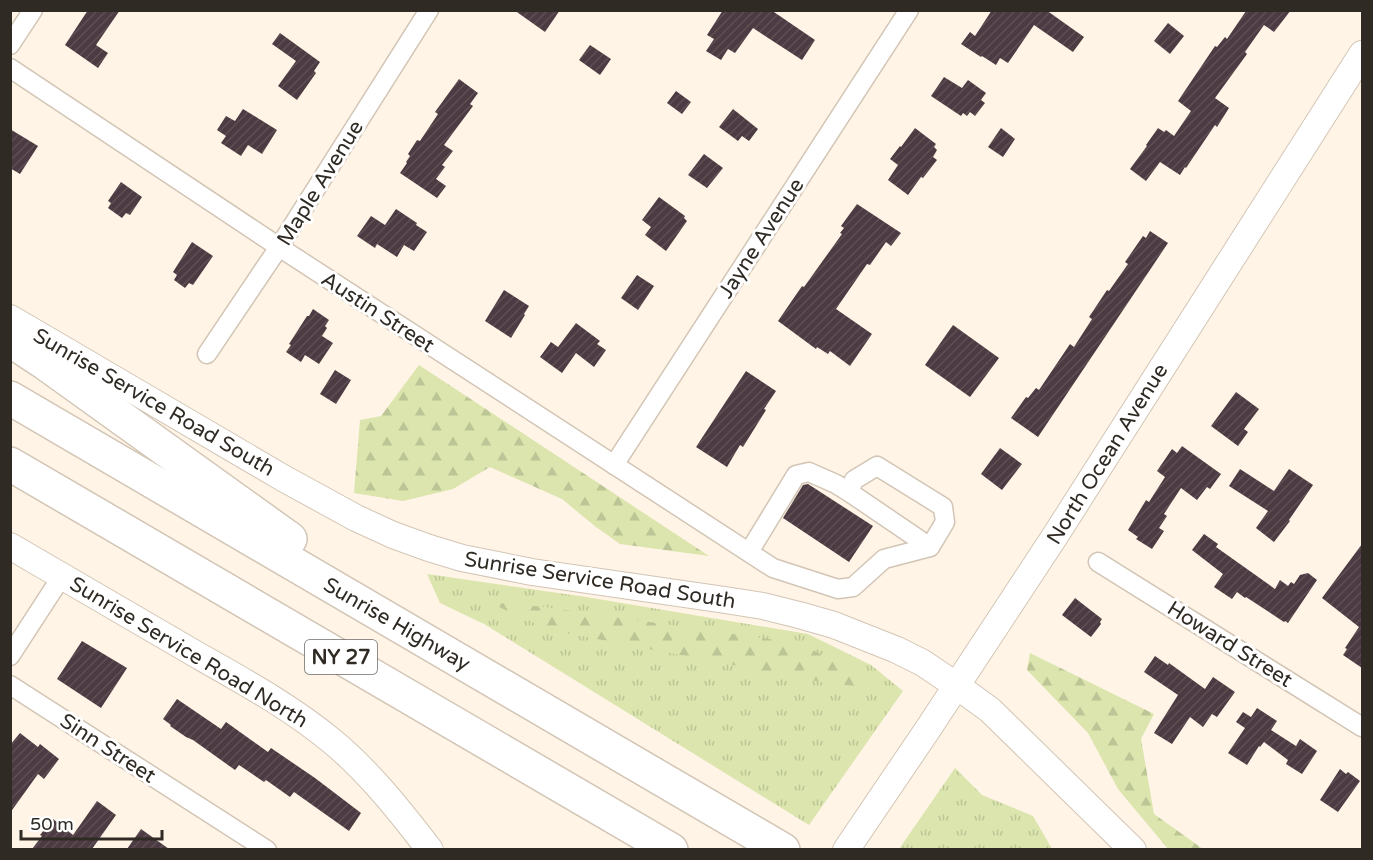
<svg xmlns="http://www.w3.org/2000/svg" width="1373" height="860" viewBox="0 0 1373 860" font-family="'Varela Round',sans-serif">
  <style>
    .grass { fill: url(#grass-tufts) }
    .forest { fill: url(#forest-firs) }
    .building { fill: url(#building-hatch) }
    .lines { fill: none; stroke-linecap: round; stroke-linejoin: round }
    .street-casing { stroke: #d2c5b5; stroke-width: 21 }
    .secondary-casing { stroke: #d2c5b5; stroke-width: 28 }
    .highway-casing { stroke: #d2c5b5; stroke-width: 36 }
    .street { stroke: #fff; stroke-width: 18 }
    .secondary { stroke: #fff; stroke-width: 26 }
    .highway { stroke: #fff; stroke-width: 33 }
    .labels { text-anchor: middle; stroke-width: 6; stroke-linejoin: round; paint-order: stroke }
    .shield { fill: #fff; stroke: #6d6a65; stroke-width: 1.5 }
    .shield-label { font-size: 20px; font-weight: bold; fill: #2f2a23 }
    .street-label { font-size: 21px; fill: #2f2a23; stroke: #fff }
  </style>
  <defs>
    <pattern id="grass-tufts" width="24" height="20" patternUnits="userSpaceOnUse" patternTransform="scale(1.5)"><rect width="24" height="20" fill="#dbe5ad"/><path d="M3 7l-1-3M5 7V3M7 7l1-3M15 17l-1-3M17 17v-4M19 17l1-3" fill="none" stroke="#bcc595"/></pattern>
    <pattern id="forest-firs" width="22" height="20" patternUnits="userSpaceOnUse" patternTransform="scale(1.5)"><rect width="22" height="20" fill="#dbe5ad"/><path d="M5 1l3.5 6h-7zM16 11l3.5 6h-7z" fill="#bcc595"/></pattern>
    <pattern id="building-hatch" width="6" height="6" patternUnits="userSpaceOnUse" patternTransform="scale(1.5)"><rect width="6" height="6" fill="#4c3b42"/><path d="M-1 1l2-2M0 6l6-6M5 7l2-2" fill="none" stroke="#5e4f54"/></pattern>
  </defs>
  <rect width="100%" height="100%" fill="#fff4e6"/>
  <g class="grass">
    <polygon points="427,574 586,597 808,634 871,665 903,691 809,825 484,624 440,603"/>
    <polygon points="955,768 982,795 1033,816 1052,849 899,849"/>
  </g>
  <g class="forest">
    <polygon points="419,365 709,556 620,544 596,527 562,499 490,467 453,489 403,501 354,493 360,420 381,416"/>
    <polygon points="488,602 545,607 798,643 866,676 868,688 821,682 550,630"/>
    <polygon points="1030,653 1154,714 1141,739 1154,814 1203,849 1168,849 1118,789 1088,733 1027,670"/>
  </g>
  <g class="building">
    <polygon points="88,10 120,10 96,45 108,53 98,68 65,45"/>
    <polygon points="514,10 560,10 545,32"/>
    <polygon points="723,10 771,10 815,40 802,60 753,28 735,53 728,49 721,60 706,51 714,39 707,35"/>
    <polygon points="992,10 1046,10 1084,37 1073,52 1034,25 1008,63 1000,58 996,65 982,56 981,57 961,44 970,32 975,36"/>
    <polygon points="1245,10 1291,10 1274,32 1264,25 1245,52 1247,54 1215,98 1229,108 1217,127 1215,125 1186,168 1185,167 1180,175 1160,162 1146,181 1130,169 1147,146 1146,145 1158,128 1164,132 1166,130 1174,136 1191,111 1178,101 1215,46 1217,47 1225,37 1227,39 1246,11"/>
    <polygon points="1168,23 1184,36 1170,54 1154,41"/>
    <polygon points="280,33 320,62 314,71 316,73 297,100 278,86 296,61 272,44"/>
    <polygon points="590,45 611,59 600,75 579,60"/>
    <polygon points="944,77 962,88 968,80 986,93 981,100 985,103 975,116 970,112 967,116 963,113 961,116 931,96"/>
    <polygon points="459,79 478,93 470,104 473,106 444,145 453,151 442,165 445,167 436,179 446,186 437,198 400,173 407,163 406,162 410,156 408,154 417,140 420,141 438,114 435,112"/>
    <polygon points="676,91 691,102 682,114 667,103"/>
    <polygon points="243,109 277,130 262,154 248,145 241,156 221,143 226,136 217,130 226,116 235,121"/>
    <polygon points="733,109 758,129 749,141 742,136 738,141 719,127"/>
    <polygon points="915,128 936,144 934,147 937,150 933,157 937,160 923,178 921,177 908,195 888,180 898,165 890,159 900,146 901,147"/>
    <polygon points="1001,128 1015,139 1003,157 988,147"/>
    <polygon points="10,129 38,146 20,174 10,168"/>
    <polygon points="704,154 723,168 707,188 688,175"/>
    <polygon points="121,182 142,197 130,215 126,213 122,218 108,208 111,203 108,201"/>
    <polygon points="659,197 685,216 684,218 687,221 666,251 645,235 651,227 642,220"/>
    <polygon points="857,204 901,233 891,246 886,242 870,265 867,264 836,309 872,334 850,366 830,351 828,354 817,347 816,349 778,321 802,286 804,287 842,234 840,233 844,228 841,226"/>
    <polygon points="396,209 417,223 416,225 427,232 414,251 404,245 397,257 377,244 375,248 357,236 371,216 385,225"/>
    <polygon points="1150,231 1168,243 1038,437 1011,418 1026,397 1028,398 1036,388 1039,390 1070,344 1074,347 1092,319 1089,317 1107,290 1109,291 1128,264 1125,262 1143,236 1146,238"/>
    <polygon points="192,242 213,256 193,285 189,283 185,288 174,280 177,275 173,272"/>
    <polygon points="637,275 654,286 638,310 621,298"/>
    <polygon points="504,290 529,306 524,314 525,315 511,338 485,321"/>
    <polygon points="313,309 329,320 325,326 327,328 322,336 333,343 319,364 305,355 301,362 286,352 291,345 289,344 307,316 309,316"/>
    <polygon points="576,323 600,341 597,344 606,350 594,367 576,353 562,373 540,357 551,342 558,347"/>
    <polygon points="953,325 999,358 970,397 925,365"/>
    <polygon points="335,370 351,380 336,404 320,394"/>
    <polygon points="746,371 776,391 764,409 766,410 743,447 740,445 727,467 696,447"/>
    <polygon points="1236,392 1259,409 1244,429 1248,432 1238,446 1211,426"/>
    <polygon points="1182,446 1221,474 1210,489 1207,487 1197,500 1181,488 1164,514 1167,516 1159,528 1164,531 1152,549 1136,539 1138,537 1128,530 1146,500 1149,502 1165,477 1157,471 1172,449 1177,453"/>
    <polygon points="1000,448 1022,464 1002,490 981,474"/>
    <polygon points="1240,469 1274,491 1289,469 1313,485 1289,520 1290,521 1274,542 1256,528 1268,511 1229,486"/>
    <polygon points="808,484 873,526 849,562 783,518 803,485"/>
    <polygon points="1204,534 1218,544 1216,547 1275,589 1280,580 1288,586 1291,582 1294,584 1300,575 1308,573 1317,580 1288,623 1285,621 1284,622 1246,597 1245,598 1237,592 1232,599 1214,587 1223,574 1192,550"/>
    <polygon points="1362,544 1362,668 1343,655 1347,649 1345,648 1359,627 1322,598"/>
    <polygon points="1075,598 1102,619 1100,622 1101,624 1091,637 1062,615"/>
    <polygon points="82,641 127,668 101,708 57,679"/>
    <polygon points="1155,656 1168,665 1169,663 1205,689 1213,677 1235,692 1217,717 1212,714 1203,727 1190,717 1172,744 1154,733 1178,695 1144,672"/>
    <polygon points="177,699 221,729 226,722 268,752 271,748 315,778 361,813 349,831 294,792 290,797 266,780 264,782 239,765 235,770 193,740 186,737 170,726 171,725 163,719"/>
    <polygon points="1257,708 1277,721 1271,730 1296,746 1300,739 1317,751 1302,774 1286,764 1288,760 1264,742 1260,747 1259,746 1247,765 1228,753 1245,728 1236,722 1243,712 1251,717"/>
    <polygon points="20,733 38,747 40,744 59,759 44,779 38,774 10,813 10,745"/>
    <polygon points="1340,769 1346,774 1348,772 1360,781 1338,812 1320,800"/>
    <polygon points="97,801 116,815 92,849 32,849 42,836 40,835 53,819 73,835"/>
    <polygon points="141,829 169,849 127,849"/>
  </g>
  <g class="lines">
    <defs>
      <g id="street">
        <polyline points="10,45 33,10"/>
        <polyline points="10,68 279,247 773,568 838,589 853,587 884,559 930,547 945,522 943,507 877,466 854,480 849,492"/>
        <polyline points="207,354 279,247 429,10"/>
        <polyline points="614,465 909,10"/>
        <polyline points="749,552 796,475 809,472 836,484 849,492 930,547"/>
        <polyline points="1098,562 1362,727"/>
        <polyline points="10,656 62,576"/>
        <polyline points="10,685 267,850"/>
      </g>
      <g id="secondary">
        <polyline points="10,318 283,478 356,518 393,535 429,548 462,558 532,572 725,600 763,606 799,615 834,625 897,650 923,663 957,686 990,710 1133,850"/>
        <path d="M10,546C73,583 136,619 199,656C245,682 292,708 333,742C370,773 400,811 430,850"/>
        <polyline points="846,850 928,729 1055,536 1362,54"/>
      </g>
      <g id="highway">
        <polyline points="10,340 45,363 290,539"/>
        <polyline points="10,398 783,850"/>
        <polyline points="10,464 671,850"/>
      </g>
    </defs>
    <use href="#street" class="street-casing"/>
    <use href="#secondary" class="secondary-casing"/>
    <use href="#highway" class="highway-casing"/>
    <use href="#street" class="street"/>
    <use href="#secondary" class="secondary"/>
    <use href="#highway" class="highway"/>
  </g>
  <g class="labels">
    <rect class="shield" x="305" y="640" width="72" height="34" rx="4.5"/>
    <g class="shield-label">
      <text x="341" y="664">NY 27</text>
    </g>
    <g class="street-label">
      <text transform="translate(320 183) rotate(-58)" y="7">Maple Avenue</text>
      <text transform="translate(761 238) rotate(-57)" y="7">Jayne Avenue</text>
      <text transform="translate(378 312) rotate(33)" y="7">Austin Street</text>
      <text transform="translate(154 402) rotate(30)" y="7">Sunrise Service Road South</text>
      <text transform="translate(1107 454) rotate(-58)" y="7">North Ocean Avenue</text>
      <text transform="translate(600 580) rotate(9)" y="7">Sunrise Service Road South</text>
      <text transform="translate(397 624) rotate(30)" y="7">Sunrise Highway</text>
      <text transform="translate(1230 644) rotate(32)" y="7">Howard Street</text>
      <text transform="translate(189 652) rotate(31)" y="7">Sunrise Service Road North</text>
      <text transform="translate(108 748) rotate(33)" y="7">Sinn Street</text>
    </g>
  </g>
  <rect width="1373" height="860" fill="none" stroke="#2f2a23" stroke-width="24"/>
  <path d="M21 830v9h141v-9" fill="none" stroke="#2f2a23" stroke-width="3"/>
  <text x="30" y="830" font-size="18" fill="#2f2a23" stroke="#ffffff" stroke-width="4.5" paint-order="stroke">50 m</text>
</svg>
